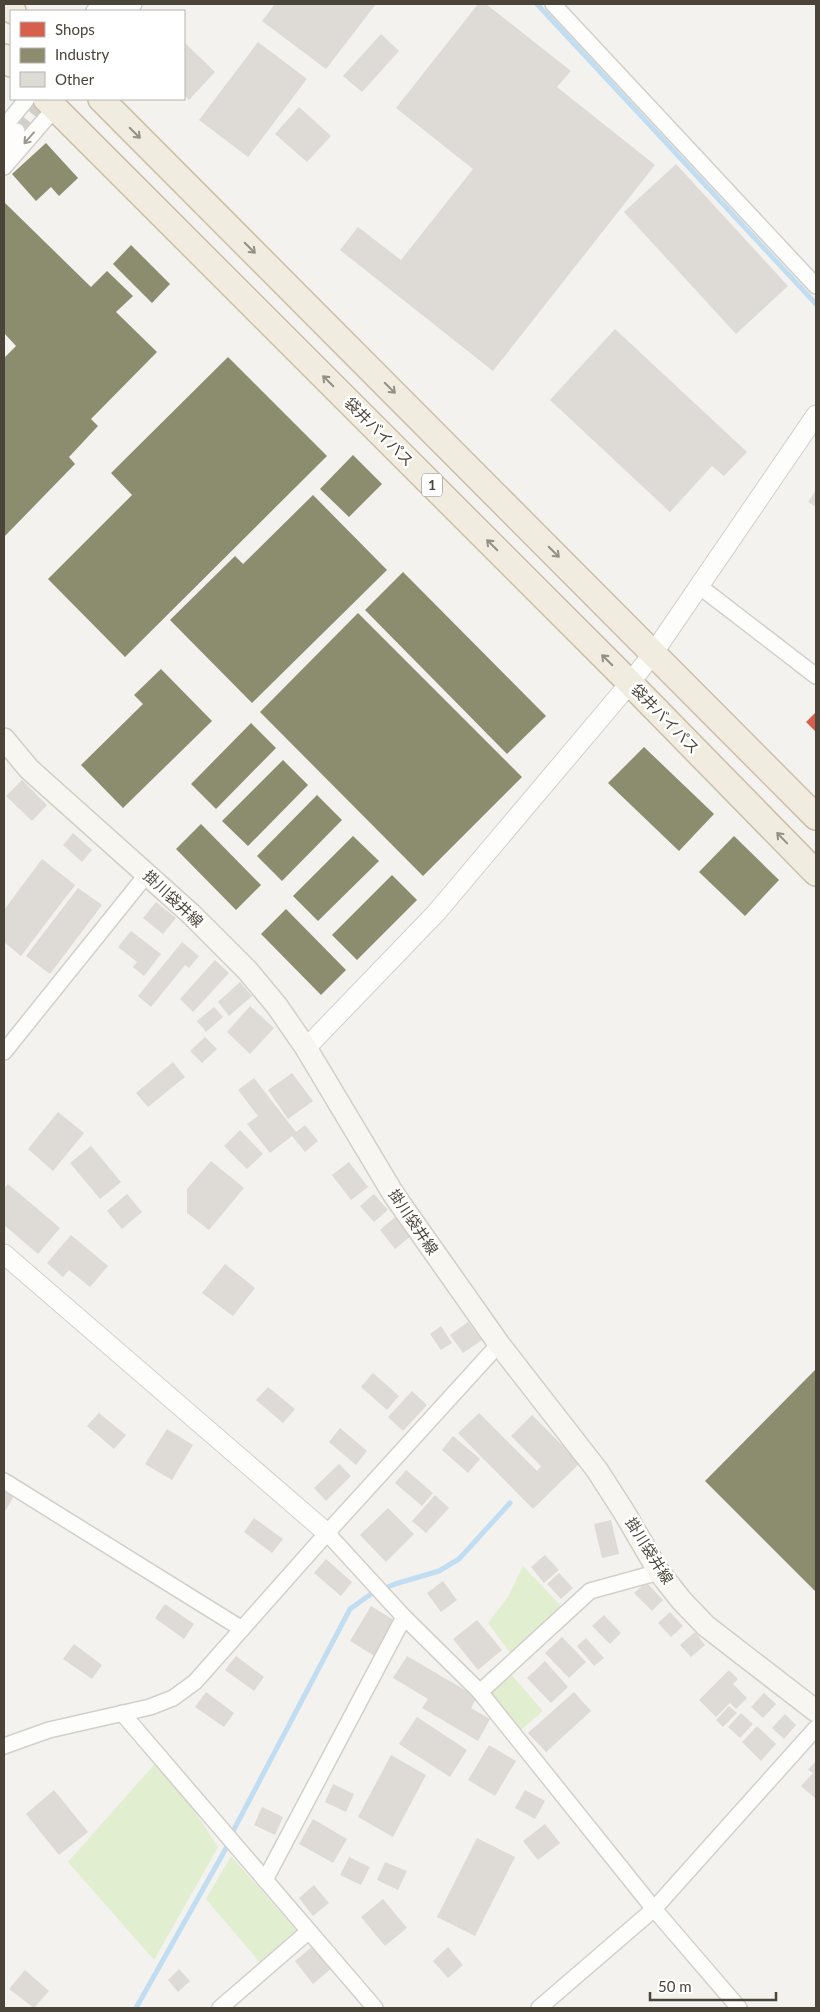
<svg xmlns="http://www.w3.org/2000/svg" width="820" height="2012" viewBox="0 0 820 2012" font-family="Lato,'Noto Sans JP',sans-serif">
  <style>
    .green { fill: #e1eecf }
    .shops { fill: #d6604d }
    .industry { fill: #8c8c6e }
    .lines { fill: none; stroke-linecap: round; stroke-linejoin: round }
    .stream { stroke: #c0ddf1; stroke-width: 5 }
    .building { fill: #dedbd6 }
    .minor-tunnel { stroke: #d2cfca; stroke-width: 15; stroke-dasharray: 15 8; stroke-linecap: butt }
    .minor-casing { stroke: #d2d0cb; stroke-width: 18 }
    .tertiary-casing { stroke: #d2d0cb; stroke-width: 21 }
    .secondary-casing { stroke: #d3cfc5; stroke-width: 24 }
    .trunk-casing { stroke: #ccbfa9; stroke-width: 28 }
    .minor { stroke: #fdfdfc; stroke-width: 15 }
    .tertiary { stroke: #fdfdfc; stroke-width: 19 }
    .secondary { stroke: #f7f6f1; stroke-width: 21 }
    .trunk { stroke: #f0ece0; stroke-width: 25 }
    .oneway { stroke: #959084 }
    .oneway2 { stroke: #9b9791 }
    .labels { text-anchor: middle; stroke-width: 5; stroke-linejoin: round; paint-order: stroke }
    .shield { fill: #fff; stroke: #817c74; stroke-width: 1 }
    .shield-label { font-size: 14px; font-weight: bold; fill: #4b4439 }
    .street-label { font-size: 15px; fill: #4b4439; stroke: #fff }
  </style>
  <rect width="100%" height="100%" fill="#f4f2ee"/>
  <g class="green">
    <polygon points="523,1566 562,1607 510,1653 488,1623 508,1597"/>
    <polygon points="510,1673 543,1711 521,1730 488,1693"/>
    <polygon points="160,1758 218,1847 154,1960 68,1862"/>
    <polygon points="231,1856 297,1931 262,1965 206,1899"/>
  </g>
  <polygon class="shops" points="816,712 816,732 806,722"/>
  <g class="industry">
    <polygon points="46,143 78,178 59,196 51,187 36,201 12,174"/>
    <polygon points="4,202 91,287 107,271 133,296 116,312 157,352 91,419 98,426 69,457 75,464 4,537 4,358 16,346 4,333"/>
    <polygon points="131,245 170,284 152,303 113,264"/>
    <polygon points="228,357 327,456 125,657 48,579 132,495 111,473"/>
    <polygon points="353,455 382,484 349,517 320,489"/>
    <polygon points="313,495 387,570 252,703 170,620 235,556 243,564"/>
    <polygon points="403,572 546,716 507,754 365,610"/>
    <polygon points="358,613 522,777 423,876 260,712"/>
    <polygon points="161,669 212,721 123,808 81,765 143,704 134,695"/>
    <polygon points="251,723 276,748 216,809 191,784"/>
    <polygon points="644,747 714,814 679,851 608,783"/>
    <polygon points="283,760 308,785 248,846 222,821"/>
    <polygon points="317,795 342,820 282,881 257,856"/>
    <polygon points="201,824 261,885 236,910 176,849"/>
    <polygon points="353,836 379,861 318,921 293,896"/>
    <polygon points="734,836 779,880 745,916 699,872"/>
    <polygon points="392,875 417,900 357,960 332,935"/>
    <polygon points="286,909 346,970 321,995 261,934"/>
    <polygon points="816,1369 816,1592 705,1481"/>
  </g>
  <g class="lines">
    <g class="stream">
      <polyline points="537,4 816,304"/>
      <polyline points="231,1835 350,1609 371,1594 395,1584 439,1571 459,1559 510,1503"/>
      <polyline points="136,2008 229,1843"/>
    </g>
  </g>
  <g class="building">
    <polygon points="275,4 376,4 326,69 262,21"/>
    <polygon points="478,4 486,4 571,71 557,87 655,165 493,371 340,250 358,227 401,260 473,169 396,108"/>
    <polygon points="381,34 399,51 362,92 343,76"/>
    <polygon points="184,42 215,72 189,100 184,95"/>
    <polygon points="258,42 307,79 248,157 199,120"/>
    <polygon points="299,107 331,136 307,162 275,134"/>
    <polygon points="676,164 788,286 736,334 624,212"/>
    <polygon points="615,329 747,452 724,476 712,466 670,512 550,400"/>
    <polygon points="816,490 816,507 808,502"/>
    <polygon points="22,780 47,805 32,821 6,796"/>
    <polygon points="73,833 92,850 82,862 63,845"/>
    <polygon points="42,859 75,885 21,956 4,942 4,910"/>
    <polygon points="78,888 102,905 50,974 26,956"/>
    <polygon points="156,902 176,918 163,934 143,918"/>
    <polygon points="131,931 161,954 144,976 133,967 137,962 118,947"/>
    <polygon points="182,942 199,956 189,968 185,965 151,1007 138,996"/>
    <polygon points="215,960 229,973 193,1012 180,999"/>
    <polygon points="240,982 252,996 229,1016 218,1002"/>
    <polygon points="250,1006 274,1028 250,1054 227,1032"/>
    <polygon points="214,1007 223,1017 206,1032 197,1021"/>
    <polygon points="205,1037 217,1049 202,1063 190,1051"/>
    <polygon points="173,1062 185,1077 148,1107 136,1093"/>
    <polygon points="292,1073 313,1101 288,1119 268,1090"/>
    <polygon points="254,1078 296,1132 305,1125 318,1141 305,1152 292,1136 270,1153 247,1124 258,1116 238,1090"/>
    <polygon points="58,1112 84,1133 53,1171 28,1149"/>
    <polygon points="240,1130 263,1154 247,1169 224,1146"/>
    <polygon points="91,1146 121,1182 100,1199 70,1163"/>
    <polygon points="211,1161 244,1188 209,1230 187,1213 187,1189"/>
    <polygon points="349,1162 368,1187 351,1200 332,1175"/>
    <polygon points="8,1184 60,1228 38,1254 4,1225 4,1188"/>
    <polygon points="127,1194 142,1212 122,1229 107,1211"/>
    <polygon points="374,1194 388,1210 374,1222 360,1206"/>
    <polygon points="395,1217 411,1236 395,1249 380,1230"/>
    <polygon points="71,1235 108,1266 90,1287 69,1270 63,1277 47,1263"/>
    <polygon points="225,1264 255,1288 233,1316 202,1293"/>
    <polygon points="468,1322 482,1340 463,1353 450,1335"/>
    <polygon points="441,1326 452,1343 441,1350 430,1334"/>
    <polygon points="373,1373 399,1396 387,1410 361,1387"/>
    <polygon points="268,1387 295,1409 283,1423 256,1400"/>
    <polygon points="412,1391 427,1405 403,1431 388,1417"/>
    <polygon points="99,1413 126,1435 114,1449 87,1426"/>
    <polygon points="479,1413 537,1471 541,1466 511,1436 532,1415 580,1463 533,1509 458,1433"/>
    <polygon points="340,1428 367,1451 356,1465 329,1442"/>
    <polygon points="167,1429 193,1445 172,1480 145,1464"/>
    <polygon points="453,1436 480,1459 468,1473 442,1450"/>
    <polygon points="339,1464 351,1476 326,1501 314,1488"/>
    <polygon points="406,1470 433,1493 422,1506 395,1483"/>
    <polygon points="4,1490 14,1496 4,1513"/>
    <polygon points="435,1495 449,1508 426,1533 412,1521"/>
    <polygon points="388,1508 414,1534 386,1562 360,1535"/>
    <polygon points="254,1518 283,1539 272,1553 244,1532"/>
    <polygon points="611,1520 619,1554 602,1558 594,1524"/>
    <polygon points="545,1555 559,1570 544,1583 531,1567"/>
    <polygon points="326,1559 352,1582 341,1596 314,1573"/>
    <polygon points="559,1573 573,1588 561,1599 547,1584"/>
    <polygon points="443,1581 457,1600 441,1612 427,1593"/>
    <polygon points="646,1582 663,1600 652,1611 634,1593"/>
    <polygon points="165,1604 194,1624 184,1639 155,1618"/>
    <polygon points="371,1606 397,1622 376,1657 350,1641"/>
    <polygon points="670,1612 683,1626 671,1637 658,1623"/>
    <polygon points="604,1615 621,1633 610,1644 592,1626"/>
    <polygon points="477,1620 502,1650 478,1670 453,1639"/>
    <polygon points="695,1632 705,1645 691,1657 680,1645"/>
    <polygon points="562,1637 586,1662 569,1678 545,1653"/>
    <polygon points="586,1638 604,1658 594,1666 577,1646"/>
    <polygon points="74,1644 102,1665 92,1679 63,1659"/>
    <polygon points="236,1656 264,1677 254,1691 225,1670"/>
    <polygon points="407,1656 477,1697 471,1708 490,1719 478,1741 422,1708 428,1699 393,1678"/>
    <polygon points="545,1661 568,1687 551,1703 527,1678"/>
    <polygon points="729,1670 738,1679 733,1684 747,1698 736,1709 730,1703 716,1717 699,1700"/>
    <polygon points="206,1692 234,1713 224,1727 195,1707"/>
    <polygon points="574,1692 591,1711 546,1752 528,1733"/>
    <polygon points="764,1693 776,1704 763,1718 751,1707"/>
    <polygon points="729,1706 737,1713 723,1727 716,1720"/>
    <polygon points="741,1713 753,1724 740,1738 728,1727"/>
    <polygon points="785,1714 796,1725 784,1739 772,1728"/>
    <polygon points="417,1717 467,1750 450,1777 399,1744"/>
    <polygon points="757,1726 776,1744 761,1761 742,1742"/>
    <polygon points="489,1745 516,1761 495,1796 468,1780"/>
    <polygon points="391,1755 426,1775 393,1837 358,1817"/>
    <polygon points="816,1761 816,1799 801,1786 813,1773 808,1770"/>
    <polygon points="333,1784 354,1794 346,1812 325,1802"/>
    <polygon points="54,1790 88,1832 59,1855 26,1814"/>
    <polygon points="525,1790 545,1801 535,1819 515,1808"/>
    <polygon points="262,1807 283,1817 275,1835 254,1825"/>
    <polygon points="313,1819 347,1839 333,1863 299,1844"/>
    <polygon points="545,1824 560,1843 538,1860 523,1841"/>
    <polygon points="477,1838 515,1857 475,1936 437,1917"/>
    <polygon points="349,1857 370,1867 361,1885 340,1875"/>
    <polygon points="385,1862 407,1871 398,1890 377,1880"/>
    <polygon points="314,1885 329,1903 313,1916 299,1898"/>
    <polygon points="383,1899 407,1928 385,1946 361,1917"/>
    <polygon points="313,1946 332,1968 313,1984 295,1961"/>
    <polygon points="448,1947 463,1965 448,1978 433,1961"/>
    <polygon points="179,1969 190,1981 178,1992 168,1980"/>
    <polygon points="25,1970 49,1991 34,2008 9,1989"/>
  </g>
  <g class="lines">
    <polyline class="minor-tunnel" points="17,131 43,99"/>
    <defs>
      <g id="minor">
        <polyline points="553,4 816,286"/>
        <polyline points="94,11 101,4"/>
        <polyline points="113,11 120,4"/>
        <polyline points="128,11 134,4"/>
        <polyline points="4,127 27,99"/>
        <polyline points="4,147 17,131"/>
        <polyline points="4,167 55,108"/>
        <polyline points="699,586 816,676"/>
        <polyline points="4,1052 147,874"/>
        <polyline points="4,1481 242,1629"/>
        <polyline points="327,1533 404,1617 480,1692 654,1909 739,2008"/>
        <polyline points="480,1692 590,1591 659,1572"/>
        <polyline points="122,1713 375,2008"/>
        <polyline points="4,1746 49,1730 150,1707 173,1698 195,1682 327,1533 499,1344"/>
        <polyline points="265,1880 404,1617"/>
        <polyline points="220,2008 309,1931"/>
        <polyline points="539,2008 654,1909 816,1728"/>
      </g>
      <g id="tertiary">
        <polyline points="306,1048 436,913 630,683 654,652 816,415"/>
        <polyline points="4,1254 327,1533"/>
      </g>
      <polyline id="secondary" points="4,739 29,769 191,914 247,970 277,1006 306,1048 394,1195 499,1344 597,1470 624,1512 659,1572 682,1601 706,1626 816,1711"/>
      <g id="trunk">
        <polyline points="6,4 13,11"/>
        <polyline points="4,57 11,64"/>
        <polyline points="46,99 630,683 816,873"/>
        <polyline points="101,99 816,817"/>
      </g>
    </defs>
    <use href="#minor" class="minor-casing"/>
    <use href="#tertiary" class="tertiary-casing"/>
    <use href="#secondary" class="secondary-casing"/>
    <use href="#trunk" class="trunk-casing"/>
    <use href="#minor" class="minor"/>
    <use href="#tertiary" class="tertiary"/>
    <use href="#secondary" class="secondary"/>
    <use href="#trunk" class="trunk"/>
  </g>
  <defs><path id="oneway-shaft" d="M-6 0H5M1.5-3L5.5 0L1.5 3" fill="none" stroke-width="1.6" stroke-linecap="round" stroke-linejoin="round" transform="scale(1.25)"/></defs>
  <g class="oneway">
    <use href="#oneway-shaft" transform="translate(135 133) rotate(45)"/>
    <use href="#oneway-shaft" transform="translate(250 248) rotate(45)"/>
    <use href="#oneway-shaft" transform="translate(328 381) rotate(-135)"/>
    <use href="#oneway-shaft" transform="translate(390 388) rotate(45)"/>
    <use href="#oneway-shaft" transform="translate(492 545) rotate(-135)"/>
    <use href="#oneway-shaft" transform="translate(554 552) rotate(45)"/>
    <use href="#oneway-shaft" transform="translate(607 660) rotate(-135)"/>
    <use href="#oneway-shaft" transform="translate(782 838) rotate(-134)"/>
  </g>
  <use class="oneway2" href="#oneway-shaft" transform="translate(29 138) rotate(131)"/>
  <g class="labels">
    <rect class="shield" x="422" y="473.5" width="20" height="23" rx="4"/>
    <g class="shield-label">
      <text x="432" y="490">1</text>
    </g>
    <g class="street-label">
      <text transform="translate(379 432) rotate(45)" y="5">袋井バイパス</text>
      <text transform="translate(665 719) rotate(46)" y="5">袋井バイパス</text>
      <text transform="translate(173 899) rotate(43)" y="5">掛川袋井線</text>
      <text transform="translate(413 1222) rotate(56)" y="5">掛川袋井線</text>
      <text transform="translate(649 1551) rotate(58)" y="5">掛川袋井線</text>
    </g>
  </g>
  <rect width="820" height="2012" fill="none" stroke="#4b4439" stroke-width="10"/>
  <rect x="10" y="10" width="175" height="90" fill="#ffffff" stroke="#b7b4b0"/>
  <rect x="20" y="22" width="25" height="15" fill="#d6604d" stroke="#b7b4b0"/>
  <text x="55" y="35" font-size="15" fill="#4b4439">Shops</text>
  <rect x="20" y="48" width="25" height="15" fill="#8c8c6e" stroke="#b7b4b0"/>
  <text x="55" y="60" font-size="15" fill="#4b4439">Industry</text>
  <rect x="20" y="72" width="25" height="15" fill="#dedbd6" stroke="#b7b4b0"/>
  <text x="55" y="85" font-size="15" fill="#4b4439">Other</text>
  <path d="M650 1992v8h126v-8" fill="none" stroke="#4b4439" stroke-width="2.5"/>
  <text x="658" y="1992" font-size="15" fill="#4b4439" stroke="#ffffff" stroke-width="4" paint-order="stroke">50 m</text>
</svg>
